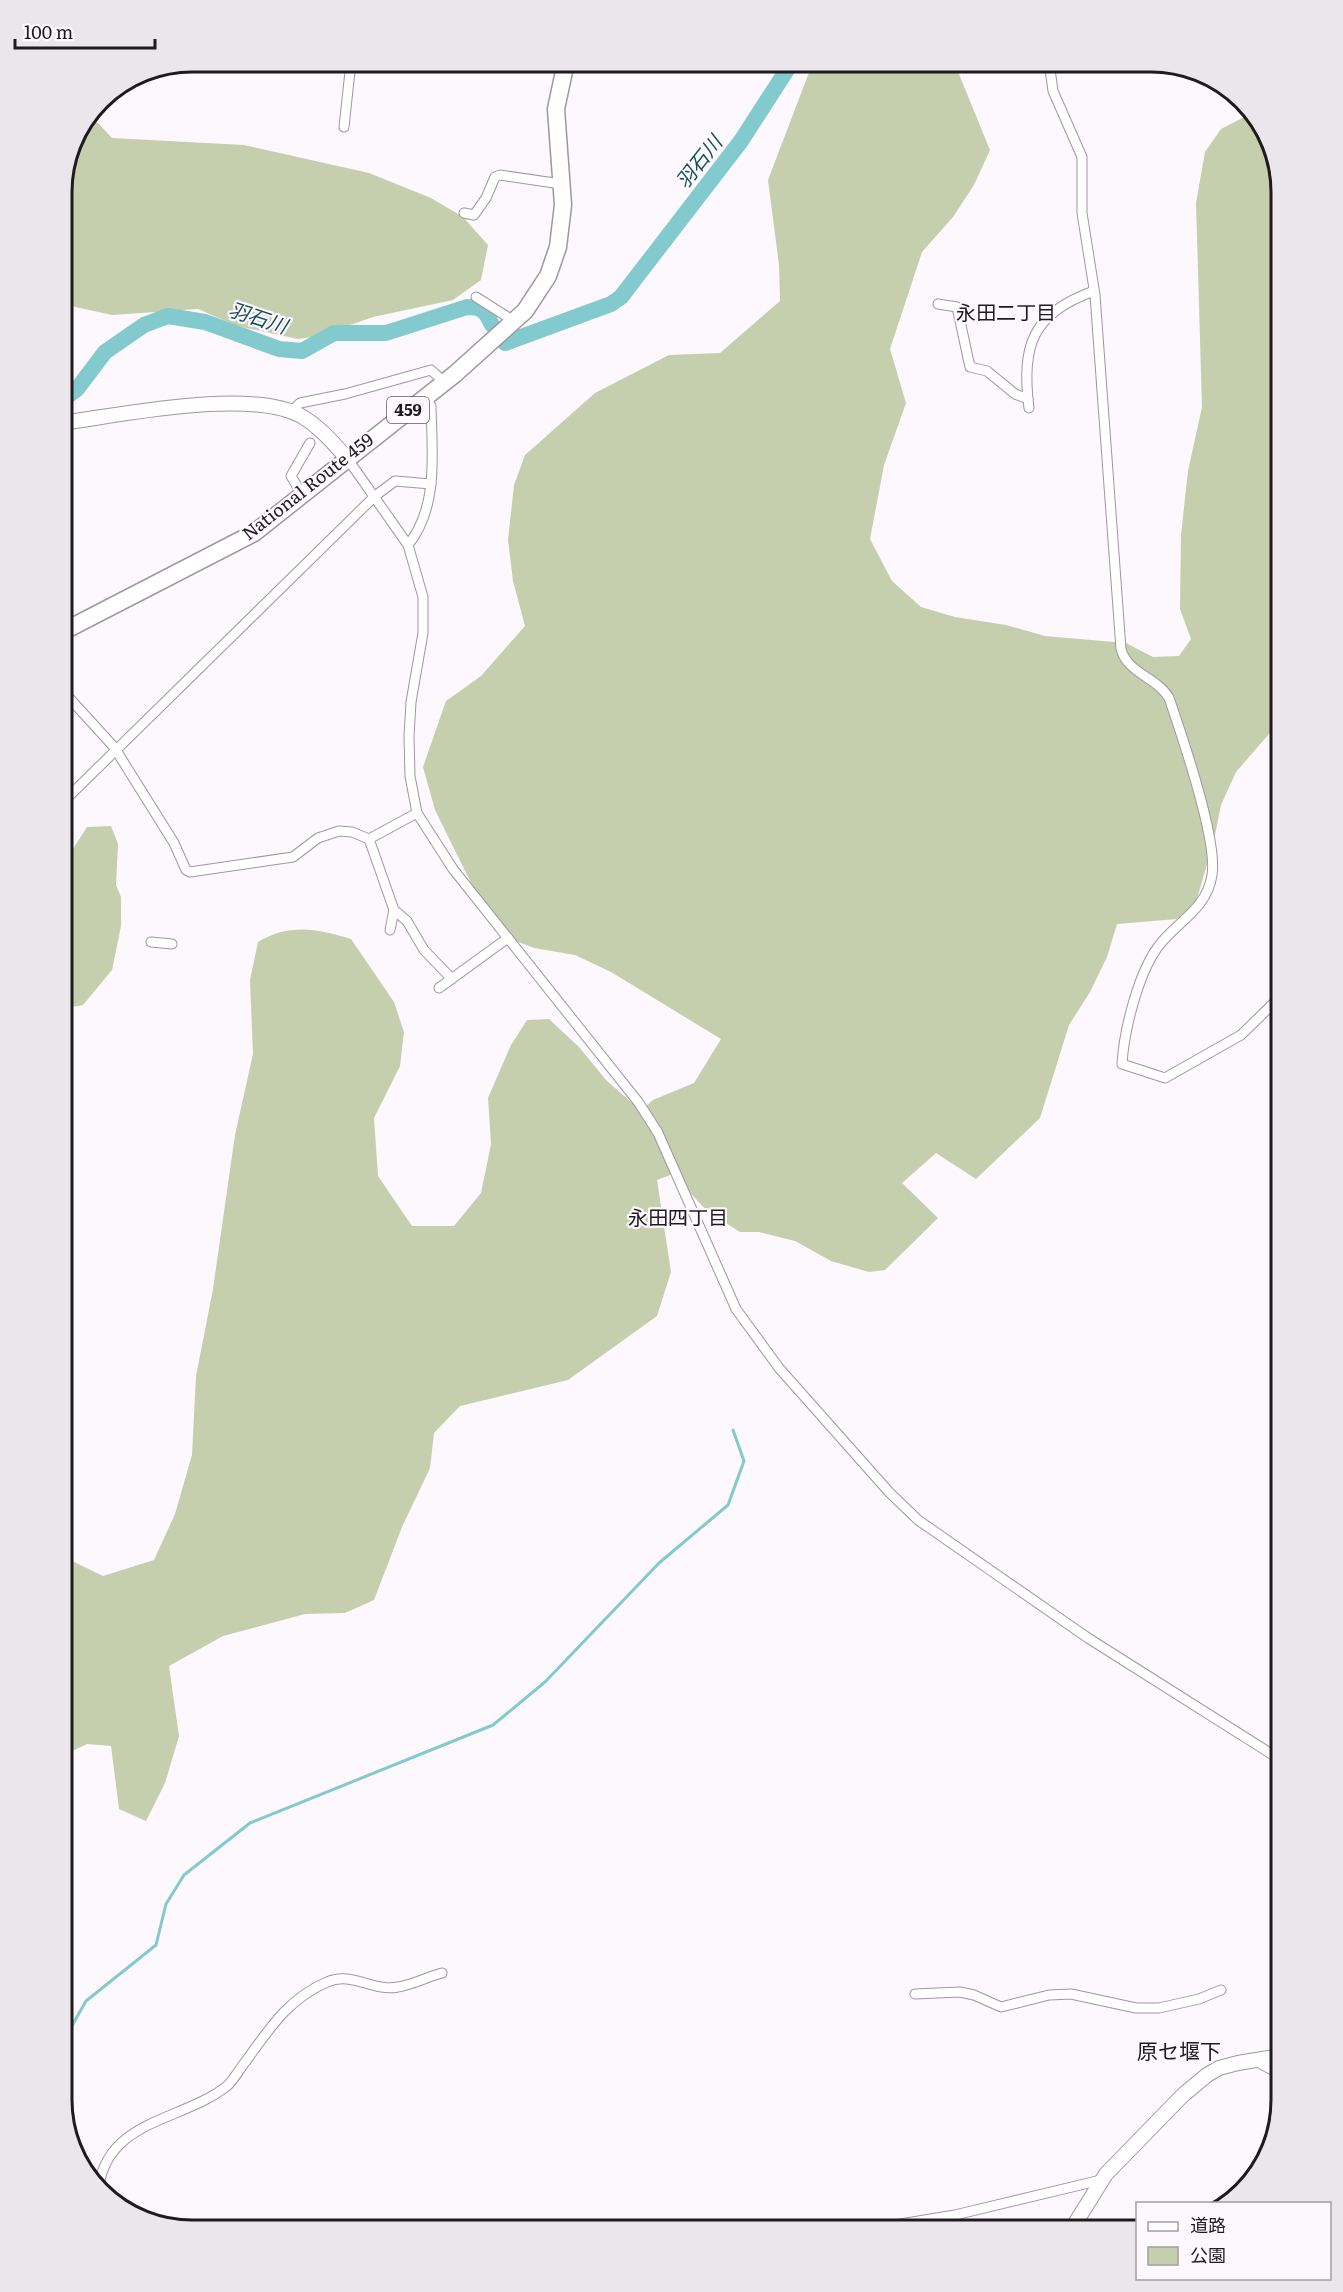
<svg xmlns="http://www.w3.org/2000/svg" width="1343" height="2292" viewBox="0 0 1343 2292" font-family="Literata,'Noto Sans JP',serif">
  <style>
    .green { fill: #c5cfad }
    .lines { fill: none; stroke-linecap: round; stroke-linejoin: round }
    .stream { stroke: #83cacf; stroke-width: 3 }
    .river { stroke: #83cacf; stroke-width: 16 }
    .street-casing { stroke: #a096a1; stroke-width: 11 }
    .secondary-casing { stroke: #a096a1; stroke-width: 16 }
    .highway-casing { stroke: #a096a1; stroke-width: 19 }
    .street { stroke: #fff; stroke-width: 9 }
    .secondary { stroke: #fff; stroke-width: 14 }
    .highway { stroke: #fff; stroke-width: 16 }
    .labels { text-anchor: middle; stroke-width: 4.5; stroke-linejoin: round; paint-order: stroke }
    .shield { fill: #fdf7fe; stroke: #615c61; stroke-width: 1.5 }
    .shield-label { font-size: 16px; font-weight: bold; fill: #1e1a1e }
    .street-label { font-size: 18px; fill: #1e1a1e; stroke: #fdf7fe }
    .water-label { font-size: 20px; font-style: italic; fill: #135156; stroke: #fdf7fe }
    .neighbourhood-label { font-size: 20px; fill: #1e1a1e; stroke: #fdf7fe }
    .quarter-label { font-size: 21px; fill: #1e1a1e; stroke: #fdf7fe }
    .rim { fill: none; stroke: #1e1a1e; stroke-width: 3 }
  </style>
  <rect width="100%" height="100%" fill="#fdf7fe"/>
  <g class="green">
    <path d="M813,62H954L990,150L974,185L953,217L922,252L890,349L906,403L884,465L870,539L892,581L921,607L955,617L1006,625L1045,636L1126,643L1153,657L1179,656L1191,639L1180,609L1181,535L1188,471L1202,407L1196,203L1205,152L1221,129L1250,114L1268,135L1271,148L1266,157L1274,160L1281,192V720L1236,772L1221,805L1214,840L1195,906L1177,919L1117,924L1107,957L1090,992L1069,1025L1040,1118L976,1179L936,1153L902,1183L938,1218L885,1270L869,1272L831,1261L795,1241L759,1232H740L707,1211L673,1174L657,1180L671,1272L657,1316L568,1380L460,1406L434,1433L430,1468L402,1527L374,1600L345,1613L305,1614L223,1636L169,1666L179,1736L165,1783L146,1821L119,1809L111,1746L87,1744L62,1756V1556L103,1576L154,1560L175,1514L192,1455L196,1376L213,1289L235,1135L253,1054L250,980L258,942C290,923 317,929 351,939L394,1002L404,1032L400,1066L374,1118L378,1176L412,1226H454L481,1193L491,1144L488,1098L511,1045L527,1020L549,1019L579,1047L606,1080L641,1111L653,1100L694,1083L721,1039L611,972L575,955L534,948L508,938L474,889L435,810L423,767L446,701L481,676L525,626L513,581L508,540L514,485L525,455L595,393L669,355L720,353L780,301L779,265L768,180Z"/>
    <polygon points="85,121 98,123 112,138 244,145 369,173 431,198 463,217 488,245 481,280 453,300 373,317 319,336 298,339 237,326 198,309 112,315 62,304 62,184 72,142"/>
    <polygon points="111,826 118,844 116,885 121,897 121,926 112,970 83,1005 62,1009 62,866 87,827"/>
  </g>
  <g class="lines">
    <polyline class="stream" points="62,2043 86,2001 156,1945 166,1904 184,1875 250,1823 493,1725 545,1682 659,1563 728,1505 744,1461 733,1430"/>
    <g class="river">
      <polyline points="505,343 611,304 621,297 741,141 792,62"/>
      <path d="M62,400L77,389L105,352L144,325L168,316L205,322L279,349L302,351L334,333H386L467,307C483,307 486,312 492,325"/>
    </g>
    <defs>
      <g id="street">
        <path d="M1049,62L1053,91L1082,157V213L1095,295L1121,649C1127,673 1158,678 1169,698C1182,736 1218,840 1212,875C1207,908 1180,920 1161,943C1139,969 1124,1030 1122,1064L1165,1078L1241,1035L1281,996"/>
        <polyline points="344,127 351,62"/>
        <polyline points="464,213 474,215 486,198 495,177 500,175 561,184"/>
        <polyline points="476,297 514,321"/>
        <polyline points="938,304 957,307 970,367 987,371 1015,394 1028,399"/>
        <path d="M1029,408C1021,346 1032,313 1094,291"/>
        <polyline points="290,412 300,403 345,394 431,370 444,382"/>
        <polyline points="347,458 408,545 423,597 423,633 411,702 409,736 410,776 417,813 453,869 639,1103 658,1133 736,1309 779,1368 889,1492 918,1520 1088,1638 1281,1760"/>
        <polyline points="303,496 291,476 310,443"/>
        <path d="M408,545C439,507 432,452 431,406L425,397"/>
        <polyline points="62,690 114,747 174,843 186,870 190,872 293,857 318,838 339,831 352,832 369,839 417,813"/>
        <polyline points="62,803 375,496 395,481 431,484"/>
        <polyline points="369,839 394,910 407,921 424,950 452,979"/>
        <polyline points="390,930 394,910"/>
        <polyline points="151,942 172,944"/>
        <polyline points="439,988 508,938"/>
        <polyline points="915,1994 960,1992 974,1995 1001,2007 1049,1995 1071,1994 1136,2008 1159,2008 1199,1999 1221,1990"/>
        <polyline points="1254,2060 1281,2075"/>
        <polyline points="1280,2076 1281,2098"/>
        <path d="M99,2185C110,2119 183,2121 227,2086C234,2080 240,2068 246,2061C270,2028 288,1999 327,1982C352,1971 373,1992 398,1987C412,1985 427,1977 442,1973"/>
        <polyline points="864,2230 955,2215 1101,2180"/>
      </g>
      <g id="secondary">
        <path d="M62,423C121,415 253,387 303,417C321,428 333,443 347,458"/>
        <polyline points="1071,2230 1106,2174 1183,2095 1207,2075 1219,2068 1238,2063 1281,2056"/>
      </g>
      <polyline id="highway" points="62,632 254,533 455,374 525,311 548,276 558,247 563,205 556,109 566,62"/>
    </defs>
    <use href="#street" class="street-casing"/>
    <use href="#secondary" class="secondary-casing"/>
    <use href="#highway" class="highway-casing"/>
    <use href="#street" class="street"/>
    <use href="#secondary" class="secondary"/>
    <use href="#highway" class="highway"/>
  </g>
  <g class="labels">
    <rect class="shield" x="387" y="397" width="42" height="26" rx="4.5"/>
    <g class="shield-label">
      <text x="408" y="416">459</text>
    </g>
    <g class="street-label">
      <text transform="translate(308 487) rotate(-38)" y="6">National Route 459</text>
    </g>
    <g class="water-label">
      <text transform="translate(699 162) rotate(-52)" y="7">羽石川</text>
      <text transform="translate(258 318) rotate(18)" y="7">羽石川</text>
    </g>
    <g class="neighbourhood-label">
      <text x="1006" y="320">永田二丁目</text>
      <text x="678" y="1225">永田四丁目</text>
    </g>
    <g class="quarter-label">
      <text x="1179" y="2059">原セ堰下</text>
    </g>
  </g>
  <path d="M0 0H1343V2292H0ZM192 72H1151A120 120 0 0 1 1271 192V2100A120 120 0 0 1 1151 2220H192A120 120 0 0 1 72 2100V192A120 120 0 0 1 192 72Z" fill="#ebe5ec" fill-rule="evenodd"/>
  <path class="rim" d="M192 72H1151A120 120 0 0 1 1271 192V2100A120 120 0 0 1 1151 2220H192A120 120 0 0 1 72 2100V192A120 120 0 0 1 192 72Z"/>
  <rect x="1136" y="2202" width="195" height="78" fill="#fdf7fe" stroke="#a49fa4" stroke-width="1.5"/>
  <rect x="1148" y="2222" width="30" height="9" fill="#ffffff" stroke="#a49fa4" stroke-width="1.5"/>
  <text x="1190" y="2232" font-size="18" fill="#1e1a1e">道路</text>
  <rect x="1148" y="2247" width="30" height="18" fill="#c5cfad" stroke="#a49fa4" stroke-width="1.5"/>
  <text x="1190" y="2262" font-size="18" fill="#1e1a1e">公園</text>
  <path d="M15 39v9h140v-9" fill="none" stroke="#1e1a1e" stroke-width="3"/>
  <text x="24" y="39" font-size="18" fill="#1e1a1e" stroke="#fdf7fe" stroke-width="4.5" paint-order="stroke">100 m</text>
</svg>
